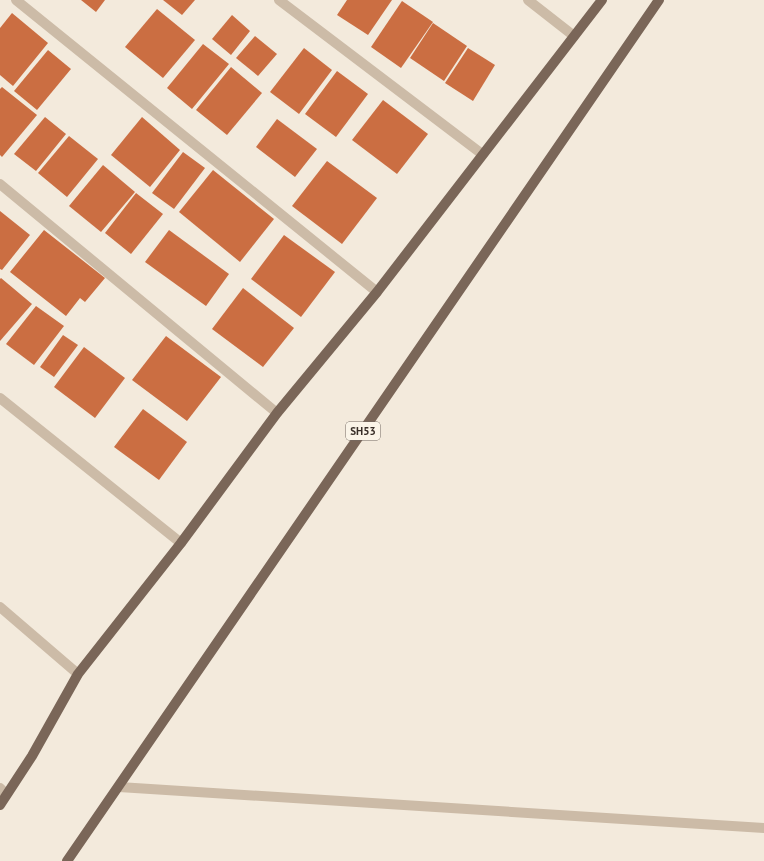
<svg xmlns="http://www.w3.org/2000/svg" width="764" height="861" viewBox="0 0 764 861" font-family="'PT Sans',sans-serif">
  <style>
    .building { fill: #cb6e42 }
    .lines { fill: none; stroke-linecap: round; stroke-linejoin: round }
    .minor { stroke: #ccbba7; stroke-width: 10 }
    .primary { stroke: #7a6658; stroke-width: 10 }
    .labels { text-anchor: middle; stroke-width: 3.5; stroke-linejoin: round; paint-order: stroke }
    .shield { fill: #faf4e8; stroke: #726962; stroke-width: 1 }
    .shield-label { font-size: 11px; font-weight: bold; fill: #382e28 }
  </style>
  <rect width="100%" height="100%" fill="#f3eadc"/>
  <g class="building">
    <polygon points="81,0 105,0 96,12"/>
    <polygon points="163,0 195,0 182,15"/>
    <polygon points="347,0 392,0 368,35 337,15"/>
    <polygon points="402,1 433,22 401,68 371,47"/>
    <polygon points="157,9 195,40 163,78 125,47"/>
    <polygon points="12,13 48,43 13,86 0,75 0,28"/>
    <polygon points="232,15 250,31 231,55 212,39"/>
    <polygon points="433,23 467,46 444,81 410,58"/>
    <polygon points="255,36 277,54 258,76 236,58"/>
    <polygon points="203,44 229,64 192,109 167,88"/>
    <polygon points="304,48 332,70 299,114 270,92"/>
    <polygon points="468,48 495,65 473,101 445,83"/>
    <polygon points="48,50 71,69 37,110 14,91"/>
    <polygon points="231,67 262,93 227,135 196,110"/>
    <polygon points="337,71 368,94 336,137 305,114"/>
    <polygon points="2,87 37,115 2,157 0,155 0,89"/>
    <polygon points="383,100 428,134 397,174 352,140"/>
    <polygon points="45,117 66,134 36,171 14,154"/>
    <polygon points="142,117 180,150 150,187 111,155"/>
    <polygon points="277,119 317,149 295,177 256,147"/>
    <polygon points="69,136 98,159 67,197 38,173"/>
    <polygon points="183,152 205,168 174,209 152,193"/>
    <polygon points="327,161 377,198 342,244 292,206"/>
    <polygon points="103,165 135,192 101,232 69,206"/>
    <polygon points="213,170 274,219 240,262 179,212"/>
    <polygon points="136,193 163,214 131,254 105,233"/>
    <polygon points="0,211 30,235 2,270 0,269"/>
    <polygon points="44,230 105,278 85,302 80,298 66,316 10,272"/>
    <polygon points="169,230 229,274 206,306 145,262"/>
    <polygon points="284,235 335,272 301,317 251,279"/>
    <polygon points="1,278 32,304 0,341 0,279"/>
    <polygon points="243,288 294,328 263,367 212,329"/>
    <polygon points="36,306 64,326 34,365 6,344"/>
    <polygon points="63,335 78,345 54,377 40,367"/>
    <polygon points="166,336 221,377 187,421 132,380"/>
    <polygon points="84,347 125,378 95,418 54,387"/>
    <polygon points="143,409 187,442 159,480 114,447"/>
  </g>
  <g class="lines">
    <g class="minor">
      <polyline points="16,0 377,292"/>
      <polyline points="279,0 482,154"/>
      <polyline points="528,0 574,36"/>
      <polyline points="0,184 277,413"/>
      <polyline points="0,398 181,543"/>
      <polyline points="0,607 78,674"/>
      <polyline points="119,787 764,828"/>
      <polyline points="0,788 6,794"/>
    </g>
    <g class="primary">
      <polyline points="0,805 32,756 78,674 181,543 277,413 377,292 602,0"/>
      <polyline points="67,861 659,0"/>
    </g>
  </g>
  <g class="labels">
    <rect class="shield" x="346" y="422" width="34" height="18" rx="3"/>
    <g class="shield-label">
      <text x="363" y="435">SH53</text>
    </g>
  </g>
</svg>
